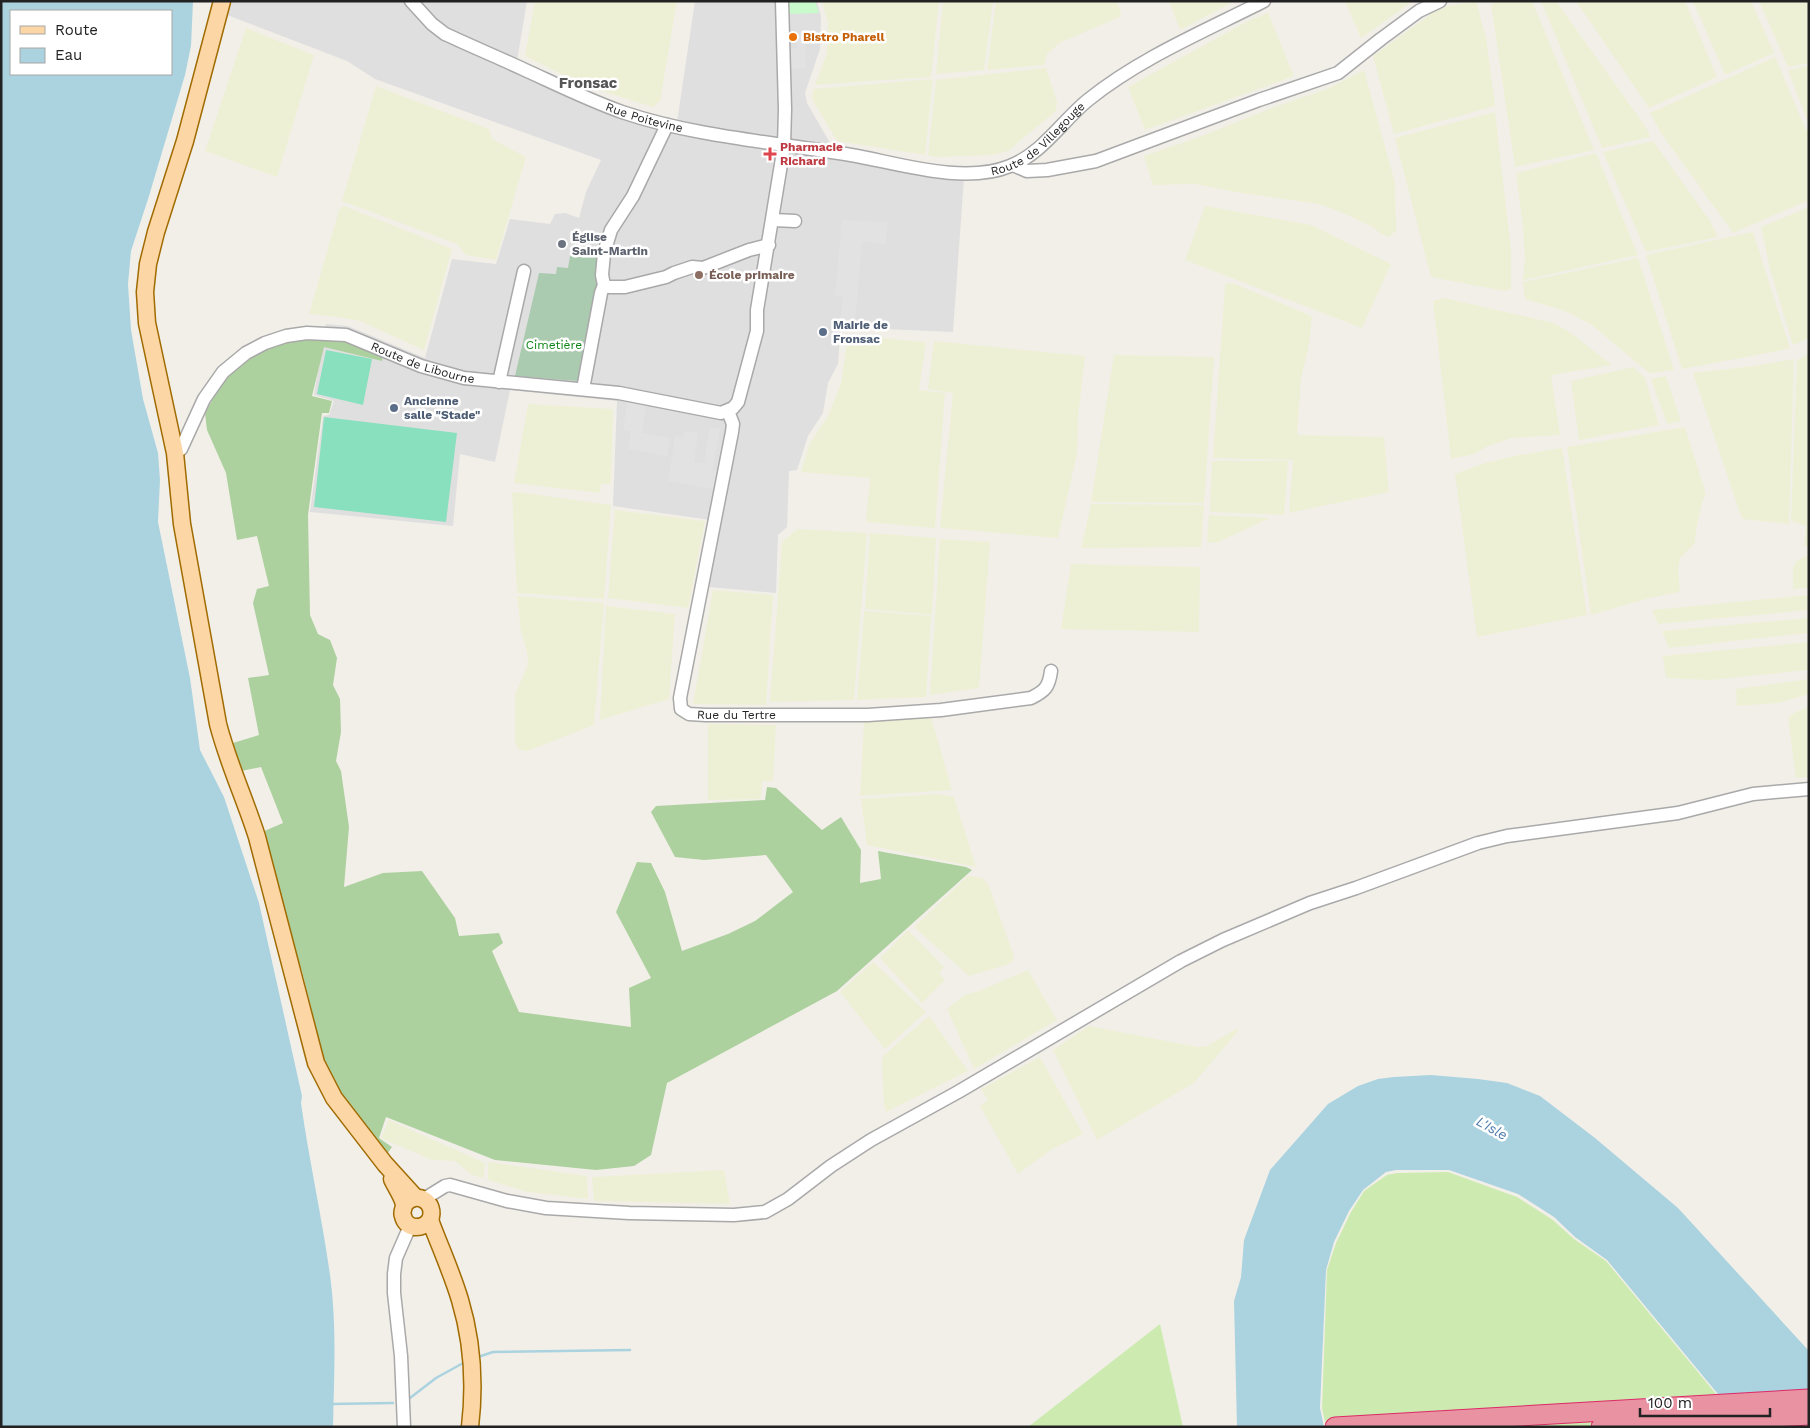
<svg xmlns="http://www.w3.org/2000/svg" width="1810" height="1428" viewBox="0 0 1810 1428" font-family="'Work Sans',sans-serif">
  <style>
    .residential { fill: #e0dfdf }
    .farmland { fill: #eef0d5 }
    .grass { fill: #cdebb0 }
    .forest { fill: #add19e }
    .cemetery { fill: #aacbaf }
    .park { fill: #c8facc }
    .pitch { fill: #88e0be }
    .parking { fill: #e2e2e2 }
    .water { fill: #aad3df; fill-rule: evenodd }
    .lines { fill: none; stroke-linecap: round; stroke-linejoin: round }
    .stream { stroke: #aad3df; stroke-width: 2.5 }
    .minor-casing { stroke: #a9a9a9; stroke-width: 15 }
    .major-casing { stroke: #a06b00; stroke-width: 19 }
    .highway-casing { stroke: #dc2a67; stroke-width: 21 }
    .minor { stroke: #fff; stroke-width: 12 }
    .major { stroke: #fcd6a4; stroke-width: 16 }
    .highway { stroke: #e892a2; stroke-width: 19 }
    .food-dot { fill: #e8710a; stroke: #fff; stroke-width: 2 }
    .health-dot { fill: #e0444e; stroke: #fff; stroke-width: 2 }
    .worship-dot { fill: #6b7280; stroke: #fff; stroke-width: 2 }
    .education-dot { fill: #8d6e63; stroke: #fff; stroke-width: 2 }
    .service-dot { fill: #5c6f8a; stroke: #fff; stroke-width: 2 }
    .labels { text-anchor: middle; stroke-width: 5; stroke-linejoin: round; paint-order: stroke }
    .food-label { font-size: 12px; font-weight: bold; fill: #c56008; stroke: #fff; text-anchor: start }
    .street-label { font-size: 12px; fill: #222; stroke: #fff }
    .health-label { font-size: 12px; font-weight: bold; fill: #be3a42; stroke: #fff; text-anchor: start }
    .worship-label { font-size: 12px; font-weight: bold; fill: #5b616d; stroke: #fff; text-anchor: start }
    .education-label { font-size: 12px; font-weight: bold; fill: #785e54; stroke: #fff; text-anchor: start }
    .service-label { font-size: 12px; font-weight: bold; fill: #4e5e75; stroke: #fff; text-anchor: start }
    .park-label { font-size: 12px; fill: #0c8416; stroke: #fff }
    .water-label { font-size: 14px; font-style: italic; fill: #4a7aab; stroke: #fff }
    .quarter-label { font-size: 15px; font-weight: bold; fill: #555; stroke: #fff }
  </style>
  <rect width="100%" height="100%" fill="#f2efe9"/>
  <polygon class="residential" points="229,1 527,1 517,61 619,106 677,122 695,1 817,1 821,17 820,49 805,93 807,103 830,143 832,156 964,178 953,332 841,327 838,364 828,383 823,413 808,436 797,470 789,471 787,527 778,535 776,593 709,587 719,524 710,520 613,506 617,401 510,390 495,462 460,454 453,526 310,512 323,416 329,415 334,401 314,395 326,324 348,326 425,358 452,259 496,264 510,219 550,224 555,214 565,213 579,218 586,192 601,160 375,79 347,61 227,15"/>
  <g class="farmland">
    <polygon points="535,1 677,1 660,101 653,107 608,93 575,81 525,56"/>
    <polygon points="822,1 939,1 931,77 815,85 827,53 828,23"/>
    <polygon points="943,1 993,1 984,70 936,74"/>
    <polygon points="996,1 1117,1 1121,14 1120,17 1061,42 1047,54 1044,65 987,70"/>
    <polygon points="1169,1 1235,1 1180,30"/>
    <polygon points="1345,1 1413,1 1361,38"/>
    <polygon points="1476,1 1486,38 1495,106 1394,134 1373,56 1435,11 1452,5"/>
    <polygon points="1503,1 1532,1 1594,150 1515,167 1491,4"/>
    <polygon points="1541,1 1556,1 1647,129 1650,137 1602,148"/>
    <polygon points="1576,1 1685,1 1717,77 1649,108"/>
    <polygon points="1693,1 1751,1 1774,53 1725,75"/>
    <polygon points="1759,1 1809,1 1809,63 1788,67"/>
    <polygon points="1268,13 1294,76 1145,130 1128,87 1246,22"/>
    <polygon points="246,28 314,55 277,177 205,151"/>
    <polygon points="1775,57 1806,130 1809,129 1809,200 1733,233 1661,133 1650,113"/>
    <polygon points="1809,66 1809,125 1788,70"/>
    <polygon points="1046,68 1057,102 1056,111 1008,151 992,155 936,157 928,155 936,80"/>
    <polygon points="1364,70 1395,183 1396,230 1389,237 1381,234 1371,226 1343,213 1319,204 1235,192 1195,184 1153,185 1144,156 1202,136 1272,108 1327,89"/>
    <polygon points="933,79 925,155 837,141 812,99 813,89"/>
    <polygon points="376,86 489,129 492,139 526,157 496,260 466,255 457,244 342,201"/>
    <polygon points="1495,112 1511,250 1511,289 1504,291 1431,277 1395,138"/>
    <polygon points="1653,141 1710,221 1718,237 1646,252 1603,152"/>
    <polygon points="1596,153 1638,255 1523,280 1525,261 1523,228 1516,173"/>
    <polygon points="344,206 452,249 424,350 360,321 338,317 309,314 339,210"/>
    <polygon points="1205,206 1311,225 1391,264 1362,328 1185,260"/>
    <polygon points="1809,207 1809,338 1793,345 1770,269 1761,227"/>
    <polygon points="1753,232 1790,348 1773,352 1682,369 1646,255"/>
    <polygon points="1638,258 1674,370 1649,373 1592,325 1565,311 1525,299 1523,282"/>
    <polygon points="1233,283 1309,315 1312,318 1308,350 1301,378 1297,435 1384,437 1389,492 1289,513 1293,460 1213,458 1225,284"/>
    <polygon points="1445,298 1553,323 1568,331 1612,365 1551,375 1560,435 1511,438 1486,447 1474,454 1451,459 1433,301"/>
    <polygon points="848,335 926,342 919,390 945,393 935,528 866,522 870,478 801,472 810,443 828,416 841,384"/>
    <polygon points="934,341 1085,356 1078,417 1077,454 1058,538 940,528 953,393 928,389"/>
    <polygon points="1809,354 1809,547 1804,546 1806,526 1791,521 1797,360"/>
    <polygon points="1114,355 1214,357 1204,503 1091,502"/>
    <polygon points="1794,359 1789,524 1742,519 1693,373 1754,366"/>
    <polygon points="1633,367 1645,378 1659,425 1579,440 1571,381"/>
    <polygon points="1666,376 1681,421 1667,424 1651,379"/>
    <polygon points="528,404 613,409 611,484 601,484 600,493 514,483"/>
    <polygon points="1685,427 1706,494 1702,502 1696,530 1695,543 1680,558 1678,571 1680,592 1653,597 1591,615 1567,447"/>
    <polygon points="1562,448 1587,615 1477,637 1455,474 1485,463 1519,455"/>
    <polygon points="1212,461 1288,461 1284,515 1210,512"/>
    <polygon points="518,492 611,505 604,599 517,593 512,493"/>
    <polygon points="1091,504 1204,505 1201,547 1081,548"/>
    <polygon points="615,510 705,521 688,608 608,598"/>
    <polygon points="1209,515 1270,518 1216,543 1207,542"/>
    <polygon points="798,529 867,533 854,700 770,702 782,542"/>
    <polygon points="870,533 936,538 932,615 865,609"/>
    <polygon points="940,539 990,542 979,688 930,695"/>
    <polygon points="1805,556 1809,556 1809,588 1793,589 1793,567 1796,562"/>
    <polygon points="1071,564 1200,567 1199,632 1061,629"/>
    <polygon points="713,590 773,595 766,705 693,704"/>
    <polygon points="1809,595 1809,610 1658,624 1652,610"/>
    <polygon points="517,596 604,603 594,725 527,751 518,749 515,741 515,695 528,664 527,652 521,631"/>
    <polygon points="606,606 675,614 669,699 600,720"/>
    <polygon points="864,611 931,616 926,697 857,700"/>
    <polygon points="1809,618 1809,633 1669,648 1662,631"/>
    <polygon points="1809,642 1809,670 1709,680 1666,678 1663,656"/>
    <polygon points="1809,679 1809,694 1779,703 1737,706 1736,689"/>
    <polygon points="1809,707 1809,777 1796,778 1788,718 1796,712"/>
    <polygon points="931,717 952,790 860,796 864,721"/>
    <polygon points="708,724 776,725 773,781 762,781 761,799 708,800"/>
    <polygon points="936,794 954,797 976,867 867,845 861,799"/>
    <polygon points="968,876 982,878 988,884 1014,956 1012,962 1006,965 969,976 914,927"/>
    <polygon points="908,930 944,967 939,973 945,980 922,1003 880,958"/>
    <polygon points="873,962 926,1012 885,1049 840,992"/>
    <polygon points="1028,970 1057,1020 974,1069 947,1009 965,995 979,991"/>
    <polygon points="929,1016 968,1071 886,1112 884,1107 882,1060 884,1055"/>
    <polygon points="1089,1026 1198,1047 1207,1046 1236,1029 1239,1030 1194,1083 1097,1140 1053,1050"/>
    <polygon points="1040,1057 1083,1134 1052,1149 1018,1174 980,1106 988,1100 981,1089"/>
    <polygon points="389,1120 485,1163 483,1178 472,1175 455,1161 432,1160 381,1138"/>
    <polygon points="488,1162 587,1176 588,1199 528,1192 488,1180"/>
    <polygon points="724,1170 730,1204 594,1201 592,1177"/>
  </g>
  <g class="grass">
    <polygon points="1448,1172 1517,1197 1553,1220 1574,1239 1606,1261 1726,1406 1750,1427 1326,1427 1322,1408 1327,1270 1336,1243 1351,1212 1364,1191 1387,1175 1397,1173"/>
    <polygon points="1160,1324 1183,1427 1028,1427"/>
  </g>
  <polygon class="forest" points="304,337 351,341 383,355 382,361 324,347 312,396 332,401 329,413 322,413 308,515 310,615 318,634 330,640 337,658 333,685 340,699 341,732 336,761 341,771 349,827 344,887 383,873 422,871 455,918 459,936 499,933 503,943 492,951 519,1012 631,1027 629,988 651,978 616,912 637,862 651,863 665,892 682,951 728,934 755,921 793,892 766,855 704,860 675,857 651,812 656,806 765,800 767,787 776,788 822,830 841,817 861,850 860,883 881,879 878,851 966,867 972,870 837,991 667,1083 651,1155 634,1166 596,1170 495,1160 386,1117 379,1138 392,1147 387,1154 333,1084 322,1053 302,971 286,927 262,832 283,823 261,767 241,771 233,743 259,735 248,678 269,675 253,603 257,589 269,586 257,536 237,540 226,473 207,430 205,413 216,393 234,369 252,355 280,341"/>
  <polygon class="cemetery" points="570,256 598,257 597,285 578,381 515,376 539,273 556,274 557,267 568,268"/>
  <polygon class="park" points="788,1 815,1 819,13 788,14"/>
  <g class="pitch">
    <polygon points="326,350 372,359 363,405 317,394"/>
    <polygon points="324,417 457,433 446,522 314,507"/>
  </g>
  <g class="parking">
    <polygon points="797,34 805,34 806,68 788,69 788,49 797,48"/>
    <polygon points="842,220 887,222 886,244 864,241 862,244 855,322 840,321 843,296 835,295"/>
    <polygon points="627,402 646,405 642,433 671,438 667,456 628,449 631,432 623,430"/>
    <polygon points="710,427 720,429 712,471 717,471 714,489 668,481 675,436 683,438 684,431 698,433 694,462 704,463"/>
  </g>
  <g class="water">
    <path d="M1,1H193L191,46L185,75L149,196L131,251L128,284L131,330L143,399L158,453L160,480L158,522L190,678L200,750L224,797L259,903L302,1096L301,1103C309,1160 322,1217 330,1275C337,1325 334,1376 333,1427H1ZM11,11H171V74H11Z"/>
    <polygon points="1431,1075 1478,1079 1507,1083 1540,1096 1595,1138 1678,1208 1809,1351 1809,1427 1753,1427 1727,1405 1607,1260 1575,1237 1554,1217 1518,1194 1449,1170 1396,1170 1386,1172 1363,1190 1349,1211 1334,1242 1326,1270 1320,1408 1324,1427 1237,1427 1234,1301 1241,1277 1244,1240 1270,1170 1328,1104 1358,1086 1378,1079 1394,1077"/>
  </g>
  <g class="lines">
    <g class="stream">
      <polyline points="478,1357 493,1352 630,1350"/>
      <polyline points="410,1398 436,1378 465,1362"/>
      <polyline points="332,1404 393,1403"/>
    </g>
    <defs>
      <g id="minor">
        <path id="s1" d="M411,1L432,24L445,34C471,46 497,57 523,69C556,84 588,100 622,112C696,137 774,142 851,155C898,163 964,185 1010,166C1043,153 1062,121 1088,100C1140,58 1205,31 1264,1"/>
        <polyline points="667,125 633,196 611,230 604,253 602,275 604,285 609,287 625,287 666,277 674,273 692,267 703,268 749,250 769,245"/>
        <polyline points="1013,165 1027,171 1047,170 1096,161 1259,100 1338,73 1381,39 1419,11 1440,1"/>
        <polyline points="773,220 795,221"/>
        <polyline points="499,382 524,271"/>
        <polyline points="583,389 601,293 604,285"/>
        <path id="s2" d="M728,411L733,424L732,432L680,698L681,709L689,714L706,715H868L941,710L1031,698C1045,691 1049,687 1051,671"/>
        <path id="s3" d="M175,453L181,449L204,399L223,372L246,353L265,343L286,336L307,333L346,335L421,366L464,378L619,393L721,413L733,408L738,402L757,331V310L784,146L785,109L782,1"/>
        <polyline points="424,1199 445,1186 450,1185 507,1201 546,1208 629,1213 734,1215 765,1212 788,1199 831,1166 871,1140 958,1092 1181,961 1223,940 1310,903 1356,888 1478,843 1507,836 1678,813 1753,794 1809,789"/>
        <polyline points="404,1427 401,1356 394,1293 394,1274 396,1258 410,1226"/>
      </g>
      <g id="major">
        <path d="M222,1L185,141L156,232L148,264L145,292L147,323L175,453L182,524L218,724C228,763 245,799 257,837L316,1063L334,1098L385,1164L415,1197"/>
        <path d="M392,1179C395,1186 403,1197 404,1205C404,1209 401,1212 403,1216C406,1230 423,1230 430,1220C437,1202 416,1189 404,1205"/>
        <path d="M430,1220C440,1247 452,1273 460,1300C472,1340 475,1385 470,1427"/>
      </g>
      <g id="highway">
        <polyline points="1335,1427 1809,1399"/>
        <polyline points="1601,1427 1809,1415"/>
      </g>
    </defs>
    <use href="#minor" class="minor-casing"/>
    <use href="#major" class="major-casing"/>
    <use href="#highway" class="highway-casing"/>
    <use href="#minor" class="minor"/>
    <use href="#major" class="major"/>
    <use href="#highway" class="highway"/>
  </g>
  <circle class="food-dot" cx="793" cy="37" r="5"/>
  <path class="health-dot" d="M767.5 146.5h5v5h5v5h-5v5h-5v-5h-5v-5h5z"/>
  <circle class="worship-dot" cx="562" cy="244" r="5"/>
  <circle class="education-dot" cx="699" cy="275" r="5"/>
  <g class="service-dot">
    <circle cx="823" cy="332" r="5"/>
    <circle cx="394" cy="408" r="5"/>
  </g>
  <g class="labels">
    <g class="food-label">
      <text x="803" y="41">Bistro Pharell</text>
    </g>
    <g class="street-label">
      <text dy="4" stroke="none"><textPath href="#s1" startOffset="264">Rue Poitevine</textPath></text>
      <text dy="4" stroke="none"><textPath href="#s1" startOffset="674">Route de Villegouge</textPath></text>
      <text dy="4" stroke="none"><textPath href="#s3" startOffset="311">Route de Libourne</textPath></text>
      <text dy="4" stroke="none"><textPath href="#s2" startOffset="361">Rue du Tertre</textPath></text>
    </g>
    <g class="health-label">
      <text x="780" y="151">Pharmacie<tspan x="780" dy="14">Richard</tspan></text>
    </g>
    <g class="worship-label">
      <text x="572" y="241">Église<tspan x="572" dy="14">Saint-Martin</tspan></text>
    </g>
    <g class="education-label">
      <text x="709" y="279">École primaire</text>
    </g>
    <g class="service-label">
      <text x="833" y="329">Mairie de<tspan x="833" dy="14">Fronsac</tspan></text>
      <text x="404" y="405">Ancienne<tspan x="404" dy="14">salle "Stade"</tspan></text>
    </g>
    <g class="park-label">
      <text x="554" y="349">Cimetière</text>
    </g>
    <g class="water-label">
      <text transform="translate(1492 1128) rotate(29)" y="5">L'Isle</text>
    </g>
    <g class="quarter-label">
      <text x="588" y="88">Fronsac</text>
    </g>
  </g>
  <rect width="1810" height="1428" fill="none" stroke="#222222" stroke-width="5"/>
  <rect x="10" y="10" width="162" height="65" fill="#ffffff" stroke="#a7a7a7"/>
  <rect x="20" y="26" width="25" height="8" fill="#fcd6a4" stroke="#a7a7a7"/>
  <text x="55" y="35" font-size="15" fill="#222222">Route</text>
  <rect x="20" y="48" width="25" height="15" fill="#aad3df" stroke="#a7a7a7"/>
  <text x="55" y="60" font-size="15" fill="#222222">Eau</text>
  <path d="M1640 1408v8h130v-8" fill="none" stroke="#222222" stroke-width="2.5"/>
  <text x="1648" y="1408" font-size="15" fill="#222222" stroke="#ffffff" stroke-width="4" paint-order="stroke">100 m</text>
</svg>
